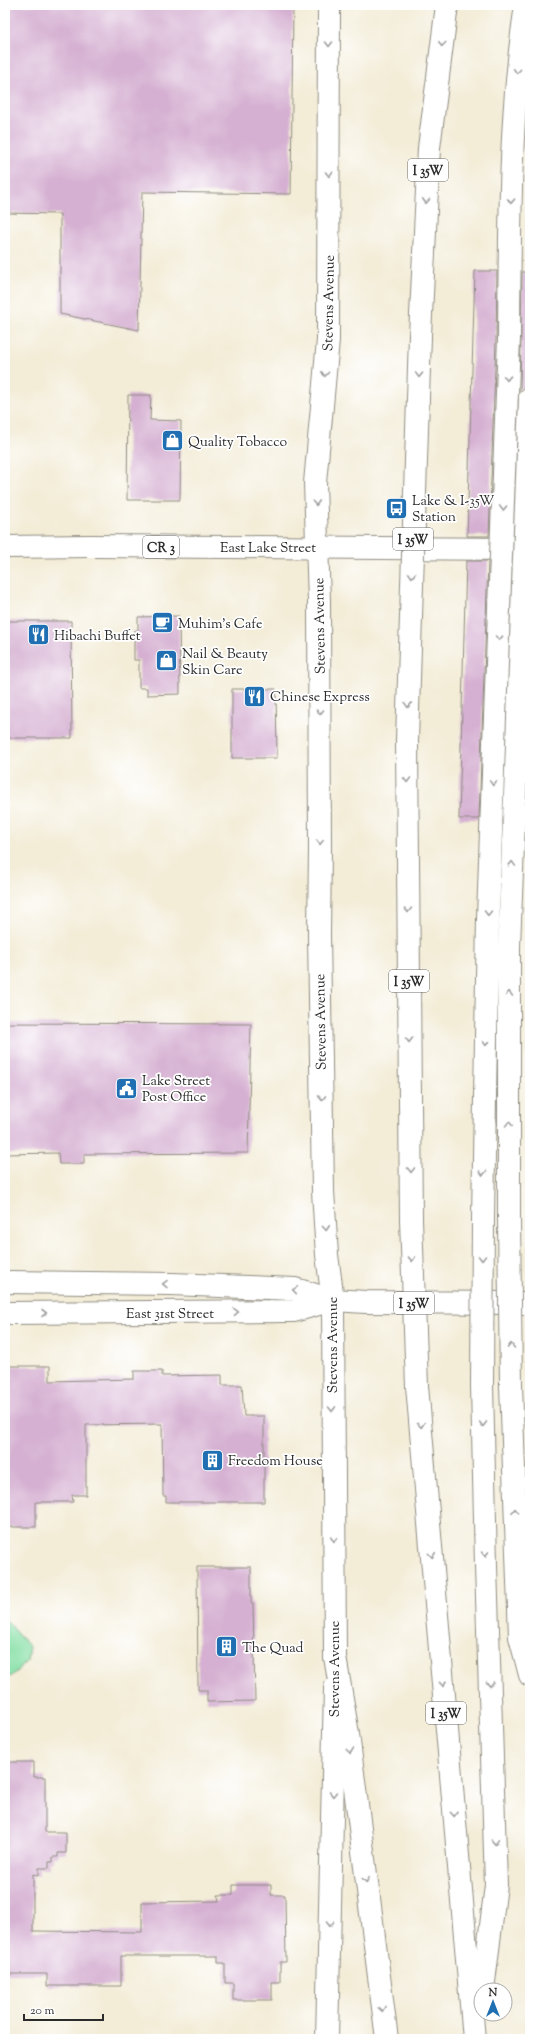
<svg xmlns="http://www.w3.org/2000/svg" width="535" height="2044" viewBox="0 0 535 2044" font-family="'Sorts Mill Goudy',serif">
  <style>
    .green { fill: #85dfa5; stroke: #588568 }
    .building { fill: #d5b0d2 }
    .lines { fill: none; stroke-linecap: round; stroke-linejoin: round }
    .minor-casing { stroke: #8f8c81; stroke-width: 24 }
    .tertiary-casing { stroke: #8f8c81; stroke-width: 24 }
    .primary-casing { stroke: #8f8c81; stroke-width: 24 }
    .motorway-casing { stroke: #8f8c81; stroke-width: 24 }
    .minor { stroke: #fff; stroke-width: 22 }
    .tertiary { stroke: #fff; stroke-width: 22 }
    .primary { stroke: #fff; stroke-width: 22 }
    .motorway { stroke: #fff; stroke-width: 22 }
    .motorway-bridge-casing { stroke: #8f8c81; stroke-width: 24; stroke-linecap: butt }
    .motorway-bridge { stroke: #fff; stroke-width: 22 }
    .oneway { stroke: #a0a0a0 }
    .labels { text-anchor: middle; stroke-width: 3.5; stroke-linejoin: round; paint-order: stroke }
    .shield { fill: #fff; stroke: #6b6b6b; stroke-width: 1 }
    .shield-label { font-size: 13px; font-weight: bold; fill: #2b2b2b }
    .street-label { font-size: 14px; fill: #2b2b2b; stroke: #fff }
    .poi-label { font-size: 14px; fill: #2b2b2b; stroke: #fff; text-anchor: start }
  </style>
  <rect width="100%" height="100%" fill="#fff"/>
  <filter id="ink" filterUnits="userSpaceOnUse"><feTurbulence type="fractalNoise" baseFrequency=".025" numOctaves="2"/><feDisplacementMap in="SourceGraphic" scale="8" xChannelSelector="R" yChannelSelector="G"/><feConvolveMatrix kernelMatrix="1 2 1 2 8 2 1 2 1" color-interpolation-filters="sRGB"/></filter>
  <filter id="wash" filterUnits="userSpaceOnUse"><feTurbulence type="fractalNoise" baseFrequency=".012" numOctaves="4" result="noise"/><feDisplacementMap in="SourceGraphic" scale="16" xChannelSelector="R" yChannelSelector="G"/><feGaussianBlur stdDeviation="0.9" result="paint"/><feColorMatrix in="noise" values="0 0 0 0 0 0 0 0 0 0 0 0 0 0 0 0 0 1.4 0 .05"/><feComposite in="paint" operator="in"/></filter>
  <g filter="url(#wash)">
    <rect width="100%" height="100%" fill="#f3ecd7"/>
    <polygon class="green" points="5,1619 29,1646 27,1662 10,1677 5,1677"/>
    <g id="blocks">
      <g class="building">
        <polygon points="5,5 293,5 291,194 142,192 139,330 60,314 60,214 5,213"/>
        <polygon points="475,271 497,271 496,339 489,536 467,536"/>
        <polygon points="522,272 530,272 530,387 524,388 520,392"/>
        <polygon points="128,395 151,395 150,420 181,421 180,500 127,500"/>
        <polygon points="466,561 488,561 479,819 459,819"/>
        <polygon points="179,616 180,694 147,695 147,688 139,688 139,660 134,660 134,631 138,631 138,617"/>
        <polygon points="5,621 71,621 72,738 5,738"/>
        <polygon points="232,689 276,689 277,758 232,758"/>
        <polygon points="530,732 530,821 526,821"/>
        <polygon points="5,1023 251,1024 248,1153 84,1154 84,1164 59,1164 58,1153 5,1154"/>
        <polygon points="5,1366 50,1366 50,1381 134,1379 134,1371 162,1371 162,1376 222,1375 222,1385 242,1385 244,1416 264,1416 264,1502 166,1502 166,1496 163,1496 162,1424 86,1425 86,1495 72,1495 73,1502 36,1502 36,1527 5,1527"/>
        <polygon points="197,1567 251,1567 251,1603 253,1603 255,1701 207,1702 207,1690 198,1690"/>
        <polygon points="5,1762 34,1762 34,1777 45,1777 45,1832 66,1832 66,1853 58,1853 58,1857 53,1857 53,1862 49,1862 49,1868 39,1868 39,1875 33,1874 33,1931 142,1932 142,1902 219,1901 218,1895 233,1895 233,1885 271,1885 271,1895 285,1895 286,1962 280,1962 280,1982 272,1982 272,2000 233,2000 233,1983 225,1983 225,1963 218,1963 218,1956 121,1956 121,1986 47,1986 47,1974 5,1974"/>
      </g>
    </g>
  </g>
  <g filter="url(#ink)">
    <use href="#blocks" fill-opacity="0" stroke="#8f8c81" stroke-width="1"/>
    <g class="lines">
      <defs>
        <polyline id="minor" points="327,2039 335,1688"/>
        <g id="tertiary">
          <polyline points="5,1282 172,1284 295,1289 333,1300 366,1302 530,1303"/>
          <polyline points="5,1313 294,1311 333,1300"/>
        </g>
        <g id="primary">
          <polyline points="329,5 328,340 315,483 319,601 320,849 319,934 323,1191 327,1255 333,1300 335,1657"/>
          <polyline points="5,547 90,546 521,549"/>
        </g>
        <g id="motorway">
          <polyline points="420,336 429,148 447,5"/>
          <path d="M509,339C510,227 509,115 526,5"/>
          <polyline points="407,741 411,1220"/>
          <polyline points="483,1219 488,918 494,744"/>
          <polyline points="509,1219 509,946 517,745"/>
          <polyline points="482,1385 486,1566 496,1885 483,1990"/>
          <polyline points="511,1385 520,1637 530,1675"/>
          <polyline points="417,1386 474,2039"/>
          <polyline points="335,1657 348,1734 387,2039"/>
        </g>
      </defs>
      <use href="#minor" class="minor-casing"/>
      <use href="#tertiary" class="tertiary-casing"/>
      <use href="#primary" class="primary-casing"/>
      <use href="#motorway" class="motorway-casing"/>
      <use href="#minor" class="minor"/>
      <use href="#tertiary" class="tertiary"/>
      <use href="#primary" class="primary"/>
      <use href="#motorway" class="motorway"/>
      <defs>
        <g id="motorway-bridge">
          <polyline points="407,741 420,336"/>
          <polyline points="494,744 509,339"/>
          <polyline points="517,745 530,399"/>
          <polyline points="509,1219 511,1385"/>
          <polyline points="411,1220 417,1386"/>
          <polyline points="482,1385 483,1219"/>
        </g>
      </defs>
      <use href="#motorway-bridge" class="motorway-bridge-casing"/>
      <use href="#motorway-bridge" class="motorway-bridge"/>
    </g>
    <defs><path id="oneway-chevron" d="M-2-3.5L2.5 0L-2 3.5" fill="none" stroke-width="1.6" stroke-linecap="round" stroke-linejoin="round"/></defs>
    <g class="oneway">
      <use href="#oneway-chevron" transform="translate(329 44) rotate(90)"/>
      <use href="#oneway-chevron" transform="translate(442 44) rotate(97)"/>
      <use href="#oneway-chevron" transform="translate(517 71) rotate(94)"/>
      <use href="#oneway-chevron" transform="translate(329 174) rotate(90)"/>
      <use href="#oneway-chevron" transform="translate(426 201) rotate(93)"/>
      <use href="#oneway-chevron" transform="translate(511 201) rotate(92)"/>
      <use href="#oneway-chevron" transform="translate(325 374) rotate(95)"/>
      <use href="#oneway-chevron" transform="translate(419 375) rotate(92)"/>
      <use href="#oneway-chevron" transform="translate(507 378) rotate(92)"/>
      <use href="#oneway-chevron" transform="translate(316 503) rotate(87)"/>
      <use href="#oneway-chevron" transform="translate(503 508) rotate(92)"/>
      <use href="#oneway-chevron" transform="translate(412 575) rotate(92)"/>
      <use href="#oneway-chevron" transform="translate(499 638) rotate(92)"/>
      <use href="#oneway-chevron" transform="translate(408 705) rotate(92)"/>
      <use href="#oneway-chevron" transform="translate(320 712) rotate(90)"/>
      <use href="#oneway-chevron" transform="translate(407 780) rotate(90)"/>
      <use href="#oneway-chevron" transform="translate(493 783) rotate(92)"/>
      <use href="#oneway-chevron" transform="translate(320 842) rotate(90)"/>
      <use href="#oneway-chevron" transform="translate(512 864) rotate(-88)"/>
      <use href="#oneway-chevron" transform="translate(408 910) rotate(90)"/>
      <use href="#oneway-chevron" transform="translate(488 913) rotate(91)"/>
      <use href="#oneway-chevron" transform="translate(509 994) rotate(-90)"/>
      <use href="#oneway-chevron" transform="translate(409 1040) rotate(90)"/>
      <use href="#oneway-chevron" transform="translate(486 1043) rotate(91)"/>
      <use href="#oneway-chevron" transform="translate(322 1098) rotate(89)"/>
      <use href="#oneway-chevron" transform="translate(509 1124) rotate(-90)"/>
      <use href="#oneway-chevron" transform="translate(411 1170) rotate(90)"/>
      <use href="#oneway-chevron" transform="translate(483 1173) rotate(91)"/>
      <use href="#oneway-chevron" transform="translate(326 1228) rotate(86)"/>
      <use href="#oneway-chevron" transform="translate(482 1258) rotate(90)"/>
      <use href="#oneway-chevron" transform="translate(412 1259) rotate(88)"/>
      <use href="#oneway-chevron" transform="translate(165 1284) rotate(-179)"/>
      <use href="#oneway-chevron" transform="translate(295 1290) rotate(-171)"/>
      <use href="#oneway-chevron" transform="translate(236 1312) rotate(-1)"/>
      <use href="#oneway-chevron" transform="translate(44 1313)"/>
      <use href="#oneway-chevron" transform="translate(511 1346) rotate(-91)"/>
      <use href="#oneway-chevron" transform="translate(332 1409) rotate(89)"/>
      <use href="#oneway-chevron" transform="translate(483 1424) rotate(89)"/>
      <use href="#oneway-chevron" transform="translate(421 1425) rotate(85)"/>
      <use href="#oneway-chevron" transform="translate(515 1511) rotate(-93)"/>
      <use href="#oneway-chevron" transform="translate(334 1539) rotate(89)"/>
      <use href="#oneway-chevron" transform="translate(485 1554) rotate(89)"/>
      <use href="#oneway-chevron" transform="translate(432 1555) rotate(85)"/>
      <use href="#oneway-chevron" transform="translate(443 1684) rotate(85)"/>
      <use href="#oneway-chevron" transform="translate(490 1684) rotate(88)"/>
      <use href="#oneway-chevron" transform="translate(350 1751) rotate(83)"/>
      <use href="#oneway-chevron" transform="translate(333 1794) rotate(91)"/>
      <use href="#oneway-chevron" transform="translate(454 1814) rotate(85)"/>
      <use href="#oneway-chevron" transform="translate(495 1842) rotate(88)"/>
      <use href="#oneway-chevron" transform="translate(366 1880) rotate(83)"/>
      <use href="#oneway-chevron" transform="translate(330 1924) rotate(91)"/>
      <use href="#oneway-chevron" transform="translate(382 2009) rotate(81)"/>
    </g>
  </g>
  <defs>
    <symbol id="shop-square" viewBox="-11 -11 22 22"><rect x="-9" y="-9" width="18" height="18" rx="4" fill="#1f6fb2" stroke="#fff"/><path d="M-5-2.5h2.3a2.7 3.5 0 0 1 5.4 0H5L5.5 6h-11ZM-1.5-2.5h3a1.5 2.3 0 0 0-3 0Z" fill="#fff"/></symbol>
    <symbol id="bus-square" viewBox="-11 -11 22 22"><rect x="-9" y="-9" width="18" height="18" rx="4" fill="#1f6fb2" stroke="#fff"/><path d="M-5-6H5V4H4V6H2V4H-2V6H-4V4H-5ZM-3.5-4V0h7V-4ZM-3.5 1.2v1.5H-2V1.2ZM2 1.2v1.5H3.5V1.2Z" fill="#fff"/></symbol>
    <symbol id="cafe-square" viewBox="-11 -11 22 22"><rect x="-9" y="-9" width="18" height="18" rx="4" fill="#1f6fb2" stroke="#fff"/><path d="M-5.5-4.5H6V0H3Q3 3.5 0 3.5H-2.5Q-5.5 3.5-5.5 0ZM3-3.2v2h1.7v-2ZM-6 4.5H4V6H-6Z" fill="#fff"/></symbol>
    <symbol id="restaurant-square" viewBox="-11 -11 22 22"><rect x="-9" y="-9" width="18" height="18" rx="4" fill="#1f6fb2" stroke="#fff"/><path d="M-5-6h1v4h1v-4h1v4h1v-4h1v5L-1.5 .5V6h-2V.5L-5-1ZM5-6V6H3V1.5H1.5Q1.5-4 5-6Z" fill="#fff"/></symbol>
    <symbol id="civic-square" viewBox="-11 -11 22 22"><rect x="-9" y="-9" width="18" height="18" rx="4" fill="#1f6fb2" stroke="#fff"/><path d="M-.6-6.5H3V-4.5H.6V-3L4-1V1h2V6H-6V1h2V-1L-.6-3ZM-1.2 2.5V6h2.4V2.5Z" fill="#fff"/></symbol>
    <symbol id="building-square" viewBox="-11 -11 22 22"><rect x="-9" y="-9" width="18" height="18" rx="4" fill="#1f6fb2" stroke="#fff"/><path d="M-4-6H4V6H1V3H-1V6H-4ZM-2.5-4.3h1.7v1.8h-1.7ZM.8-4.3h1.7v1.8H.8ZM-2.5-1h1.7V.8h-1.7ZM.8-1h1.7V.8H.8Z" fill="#fff"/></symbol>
  </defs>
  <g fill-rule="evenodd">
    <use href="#shop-square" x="160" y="428" width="25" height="25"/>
    <use href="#bus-square" x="384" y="496" width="25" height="25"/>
    <use href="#cafe-square" x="150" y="610" width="25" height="25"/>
    <use href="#restaurant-square" x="26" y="622" width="25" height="25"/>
    <use href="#shop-square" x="154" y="648" width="25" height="25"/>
    <use href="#restaurant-square" x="242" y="684" width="25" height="25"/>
    <use href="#civic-square" x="114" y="1076" width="25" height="25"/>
    <use href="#building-square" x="200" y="1448" width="25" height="25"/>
    <use href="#building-square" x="214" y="1634" width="25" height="25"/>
  </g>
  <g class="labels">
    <g class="shield">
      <rect x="408" y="159" width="40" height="22" rx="3"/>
      <rect x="393" y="528" width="40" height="22" rx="3"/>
      <rect x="143" y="536" width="36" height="22" rx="3"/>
      <rect x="389" y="970" width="40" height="22" rx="3"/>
      <rect x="394" y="1292" width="40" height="22" rx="3"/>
      <rect x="426" y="1702" width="40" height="22" rx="3"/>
    </g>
    <g class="shield-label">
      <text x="428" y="175">I 35W</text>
      <text x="413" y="544">I 35W</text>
      <text x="161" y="552">CR 3</text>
      <text x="409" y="986">I 35W</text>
      <text x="414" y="1308">I 35W</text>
      <text x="446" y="1718">I 35W</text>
    </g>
    <g class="street-label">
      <text transform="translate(328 303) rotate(-89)" y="5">Stevens Avenue</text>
      <text x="268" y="552">East Lake Street</text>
      <text transform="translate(319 626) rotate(-91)" y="5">Stevens Avenue</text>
      <text transform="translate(320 1022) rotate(-91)" y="5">Stevens Avenue</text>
      <text x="170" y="1318">East 31st Street</text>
      <text transform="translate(332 1345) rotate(-90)" y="5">Stevens Avenue</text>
      <text transform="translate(334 1669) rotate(-90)" y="5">Stevens Avenue</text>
    </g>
    <g class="poi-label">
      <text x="188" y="446">Quality Tobacco</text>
      <text x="412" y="505">Lake &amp; I-35W<tspan x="412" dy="16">Station</tspan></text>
      <text x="178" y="628">Muhim's Cafe</text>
      <text x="54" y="640">Hibachi Buffet</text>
      <text x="182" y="658">Nail &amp; Beauty<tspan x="182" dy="16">Skin Care</tspan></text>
      <text x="270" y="701">Chinese Express</text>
      <text x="142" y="1085">Lake Street<tspan x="142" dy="16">Post Office</tspan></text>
      <text x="228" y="1465">Freedom House</text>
      <text x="242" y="1652">The Quad</text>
    </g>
  </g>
  <rect width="535" height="2044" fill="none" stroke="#fff" stroke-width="20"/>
  <g transform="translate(493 2002)"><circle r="19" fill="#ffffff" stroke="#aaaaaa"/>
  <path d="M0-3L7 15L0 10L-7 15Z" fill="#1f6fb2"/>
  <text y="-6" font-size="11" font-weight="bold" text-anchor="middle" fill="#2b2b2b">N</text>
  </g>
  <path d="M24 2014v6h79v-6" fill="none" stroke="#2b2b2b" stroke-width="2"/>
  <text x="30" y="2014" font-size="12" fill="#2b2b2b" stroke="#ffffff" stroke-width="3" paint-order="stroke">20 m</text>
</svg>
